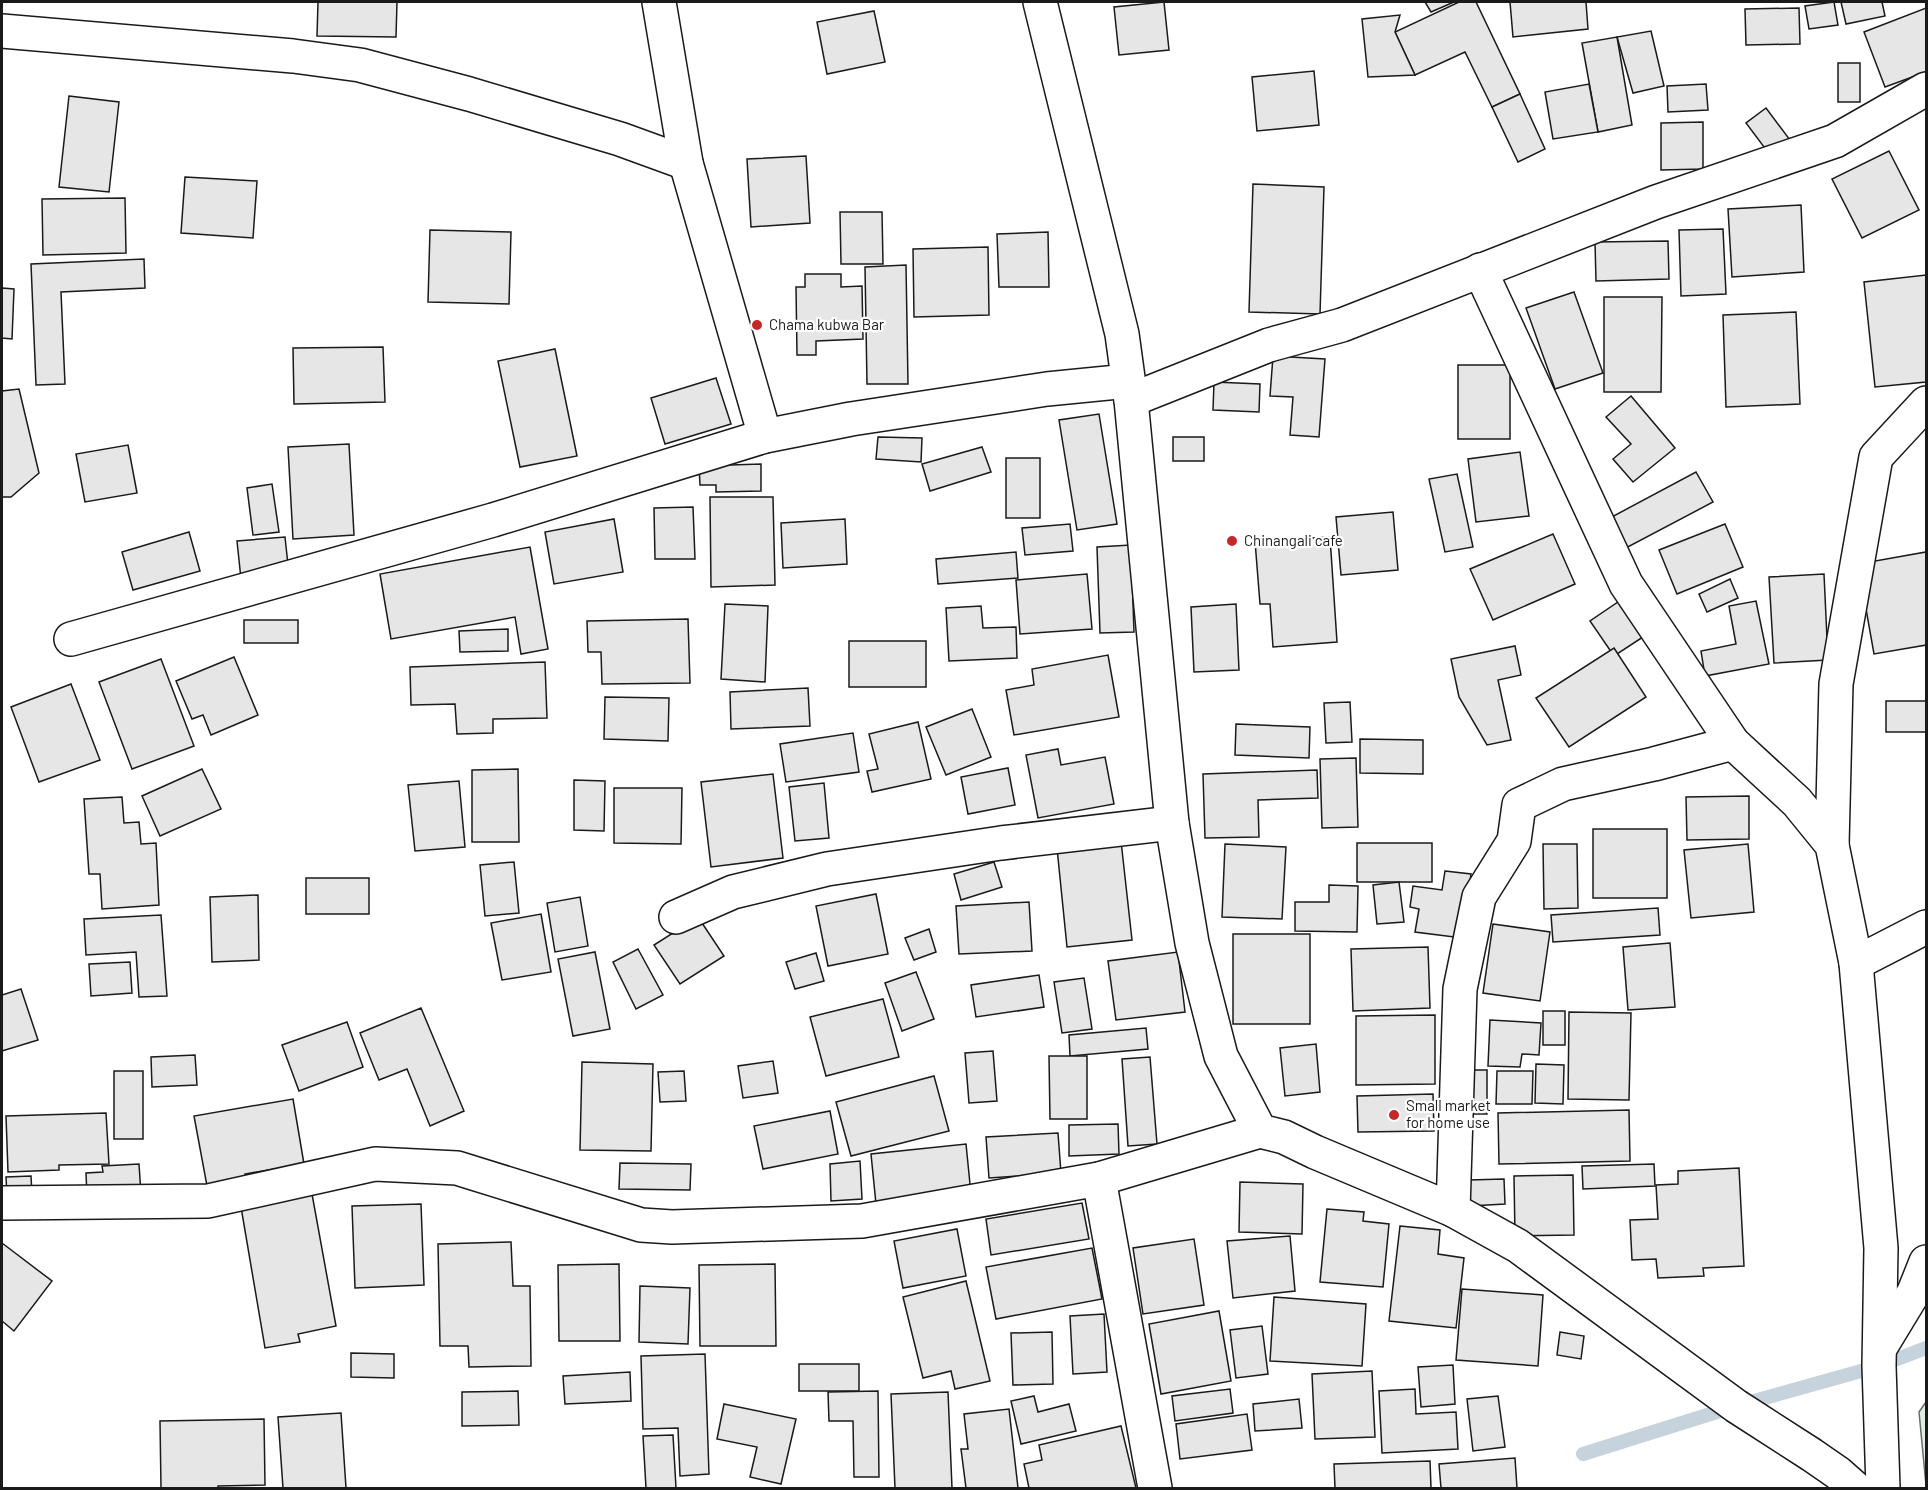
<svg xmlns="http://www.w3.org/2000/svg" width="1928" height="1490" viewBox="0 0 1928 1490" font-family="Barlow,sans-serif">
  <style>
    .green { fill: #e0efe3; stroke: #6a6a6a; stroke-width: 1.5 }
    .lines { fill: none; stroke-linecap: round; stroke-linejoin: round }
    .stream { stroke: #c6d2dc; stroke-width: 14 }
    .building { fill: #e6e6e6; stroke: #1a1a1a; stroke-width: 1.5 }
    .minor-casing { stroke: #1a1a1a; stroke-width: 36 }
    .minor { stroke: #fff; stroke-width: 33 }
    .poi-dot { fill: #c62828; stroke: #fff; stroke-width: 2 }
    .labels { text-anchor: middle; stroke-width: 4.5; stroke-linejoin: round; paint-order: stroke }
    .poi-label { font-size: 15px; fill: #1a1a1a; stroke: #fff; text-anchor: start }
  </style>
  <rect width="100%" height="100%" fill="#fff"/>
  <polygon class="green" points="1926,1402 1926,1485 1919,1412"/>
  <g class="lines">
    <polyline class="stream" points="1583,1454 1736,1406 1879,1366 1926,1348"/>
  </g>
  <g class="building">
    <polygon points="318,2 397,2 396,37 317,36"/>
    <polygon points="1164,2 1169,50 1119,55 1114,7"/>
    <polygon points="1425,2 1454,2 1431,12"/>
    <polygon points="1459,2 1476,2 1520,94 1492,107 1465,52 1415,75 1395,32"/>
    <polygon points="1510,2 1586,2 1588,29 1513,37"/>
    <polygon points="1834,2 1838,25 1809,29 1805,6"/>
    <polygon points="1841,2 1886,2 1882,2 1885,16 1846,24"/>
    <polygon points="1799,8 1800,44 1746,45 1745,9"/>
    <polygon points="1926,8 1926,72 1885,87 1864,32"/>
    <polygon points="874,11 885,62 827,74 817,22"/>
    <polygon points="1400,15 1395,32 1415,75 1368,77 1362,19"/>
    <polygon points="1651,31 1664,86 1633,93 1617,37"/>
    <polygon points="1617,37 1632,125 1598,132 1582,43"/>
    <rect x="1838" y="63" width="22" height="39"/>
    <polygon points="1314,71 1319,125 1257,131 1252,77"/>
    <polygon points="1589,84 1598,132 1553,139 1545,92"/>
    <polygon points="1706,84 1708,110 1668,112 1667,86"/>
    <polygon points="1520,94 1545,149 1518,162 1492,107"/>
    <polygon points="69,96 119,102 109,192 59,187"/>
    <polygon points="1766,108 1793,144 1773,159 1746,123"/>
    <polygon points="1703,122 1703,169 1661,170 1661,123"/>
    <polygon points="1889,151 1919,210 1862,238 1832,179"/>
    <polygon points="806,156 810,223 751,227 747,159"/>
    <polygon points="185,177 257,181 253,238 181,233"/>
    <polygon points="1253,184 1324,187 1320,314 1249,312"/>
    <polygon points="125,198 126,253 43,255 42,199"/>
    <polygon points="1801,205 1804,272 1732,277 1728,209"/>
    <polygon points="840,212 882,212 883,264 841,264"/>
    <polygon points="1723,229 1726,294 1681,296 1679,230"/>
    <polygon points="430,230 511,232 509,304 428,302"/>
    <polygon points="1048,232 1049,287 999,287 997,234"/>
    <polygon points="1668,241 1669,279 1596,281 1595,242"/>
    <polygon points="988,247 989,315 914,317 913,249"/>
    <polygon points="144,259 145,288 61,292 65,384 36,385 31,264"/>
    <polygon points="906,265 908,384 867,384 865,267"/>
    <polygon points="805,274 841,274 841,287 862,286 863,339 816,341 816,355 797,355 796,287 805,287"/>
    <polygon points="1926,275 1926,382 1875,387 1864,282"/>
    <polygon points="2,288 14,289 12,339 2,338"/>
    <polygon points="1574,292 1603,373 1555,389 1526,308"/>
    <polygon points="1604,297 1662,297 1661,392 1604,392"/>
    <polygon points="1796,312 1800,404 1726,407 1723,315"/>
    <polygon points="383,347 385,402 294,404 293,348"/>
    <polygon points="555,349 577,456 520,467 498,361"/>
    <polygon points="1273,356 1325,359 1319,437 1290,435 1293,397 1270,396"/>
    <rect x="1458" y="365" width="52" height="74"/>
    <polygon points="716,378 731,424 665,444 651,398"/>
    <polygon points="1214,382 1260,384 1259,412 1213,410"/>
    <polygon points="19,389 39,473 11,497 2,497 2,391"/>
    <polygon points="1631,396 1675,448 1633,482 1613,459 1631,444 1606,417"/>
    <polygon points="1099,414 1117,524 1077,530 1059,420"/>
    <polygon points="878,437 922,438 921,462 876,459"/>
    <rect x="1173" y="437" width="31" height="24"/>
    <polygon points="349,444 354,535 293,539 288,447"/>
    <polygon points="128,445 137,493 85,502 76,454"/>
    <polygon points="982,447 991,472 930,491 922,464"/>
    <polygon points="1520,452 1529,516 1476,522 1468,459"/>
    <rect x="1006" y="458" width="34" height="60"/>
    <polygon points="761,464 761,491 716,492 716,485 700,485 699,466"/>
    <polygon points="1696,472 1713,502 1624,549 1608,519"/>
    <polygon points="1457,474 1473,547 1445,552 1429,479"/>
    <polygon points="272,484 279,532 253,535 247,488"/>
    <polygon points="710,497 773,497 775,585 711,587"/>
    <polygon points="693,507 695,559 655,559 654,508"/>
    <polygon points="1393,512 1398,570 1341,575 1336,517"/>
    <polygon points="614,519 623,572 554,584 545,532"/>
    <polygon points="845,519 847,564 783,568 781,523"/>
    <polygon points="1070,524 1073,551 1025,555 1022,528"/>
    <polygon points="1725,524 1743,567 1677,594 1659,550"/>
    <polygon points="189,532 200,571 133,590 122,552"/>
    <polygon points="1553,534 1575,584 1493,620 1470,569"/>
    <polygon points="285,537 289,574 241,579 237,541"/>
    <polygon points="1330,537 1337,642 1273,647 1270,604 1260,604 1255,541"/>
    <polygon points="1131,545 1134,632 1100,633 1097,547"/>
    <polygon points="530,547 548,649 521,654 515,617 391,639 380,574"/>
    <polygon points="1016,552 1018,578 938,584 936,559"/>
    <polygon points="1926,552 1926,645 1874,654 1858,564"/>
    <polygon points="1087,574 1092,629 1020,634 1016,580"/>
    <polygon points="1824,574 1828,660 1774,663 1769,577"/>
    <polygon points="1730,579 1738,598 1707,612 1699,594"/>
    <polygon points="1756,601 1769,664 1705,676 1701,651 1736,644 1729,606"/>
    <polygon points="1618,602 1643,637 1614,656 1590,621"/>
    <polygon points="725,604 768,606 765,682 721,679"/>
    <polygon points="1236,604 1239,670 1194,672 1191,607"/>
    <polygon points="981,606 983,628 1016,627 1017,658 949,661 946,608"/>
    <polygon points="688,619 690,683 602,684 601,652 588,652 587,621"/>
    <rect x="244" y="620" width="54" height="23"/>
    <polygon points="508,629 508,651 460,652 459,631"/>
    <rect x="849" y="641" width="77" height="46"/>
    <polygon points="1515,646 1521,675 1498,680 1511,740 1487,745 1459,697 1451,659"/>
    <polygon points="1614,648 1646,697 1569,747 1536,698"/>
    <polygon points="1108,655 1119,717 1014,735 1006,690 1034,685 1032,669"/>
    <polygon points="234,657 258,715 211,735 203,715 192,719 176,681"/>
    <polygon points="161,659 194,746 132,769 99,682"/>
    <polygon points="545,662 547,718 493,719 493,733 457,734 455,704 411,705 410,667"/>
    <polygon points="71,684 100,760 39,782 11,707"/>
    <polygon points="808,688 810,726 731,729 730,692"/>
    <polygon points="605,697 669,698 668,741 604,739"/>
    <rect x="1886" y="701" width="40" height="31"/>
    <polygon points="1350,702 1352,742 1326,743 1324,703"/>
    <polygon points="972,709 991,757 946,775 926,727"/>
    <polygon points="918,722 931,779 872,792 867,771 878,769 869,734"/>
    <polygon points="1236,724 1310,727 1309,758 1235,755"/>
    <polygon points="853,733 859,772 786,782 780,744"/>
    <polygon points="1360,739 1423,740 1423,774 1360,773"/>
    <polygon points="1058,749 1061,765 1105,757 1114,804 1038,818 1026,755"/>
    <polygon points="1356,758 1358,827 1322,828 1320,759"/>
    <polygon points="1008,768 1015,805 968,814 961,777"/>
    <polygon points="202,769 221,809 160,836 142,796"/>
    <polygon points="518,769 519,842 472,842 472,770"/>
    <polygon points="1317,770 1318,798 1258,800 1259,837 1205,838 1203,774"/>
    <polygon points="773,774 783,858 711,867 701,782"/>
    <polygon points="574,780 605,781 604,831 574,830"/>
    <polygon points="459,781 465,847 415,851 408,785"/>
    <polygon points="824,783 829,838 795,841 789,787"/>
    <polygon points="614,788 682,788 681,844 614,843"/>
    <polygon points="1749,796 1749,839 1687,840 1686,797"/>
    <polygon points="122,797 124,823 139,822 141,844 156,843 159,905 102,909 100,874 89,874 84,799"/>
    <rect x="1593" y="829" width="74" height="69"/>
    <polygon points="1121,841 1132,940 1067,947 1057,848"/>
    <rect x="1357" y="843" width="75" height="39"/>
    <polygon points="1225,844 1286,847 1282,919 1222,917"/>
    <polygon points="1543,844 1577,844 1578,908 1544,909"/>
    <polygon points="1748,844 1754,912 1691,918 1684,850"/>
    <polygon points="514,862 519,913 485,916 480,865"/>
    <polygon points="994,862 1002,887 961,900 954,874"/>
    <polygon points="1445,871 1471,874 1462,938 1415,932 1419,909 1410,907 1413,886 1442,890"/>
    <rect x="306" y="878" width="63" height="36"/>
    <polygon points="1399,882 1404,922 1377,924 1373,885"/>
    <polygon points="1329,885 1358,886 1357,932 1295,931 1295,902 1329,902"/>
    <polygon points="876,894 888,954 828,966 816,906"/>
    <polygon points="258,895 259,960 212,962 210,897"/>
    <polygon points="580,897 588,946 555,952 547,903"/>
    <polygon points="1029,902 1032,951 959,954 956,906"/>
    <polygon points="1658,908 1660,935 1553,942 1551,915"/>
    <polygon points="541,914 551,972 502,980 491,923"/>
    <polygon points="161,915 167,996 139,997 136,952 86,955 84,919"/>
    <polygon points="698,917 724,956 680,984 654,945"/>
    <polygon points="1493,924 1550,932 1540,1001 1483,993"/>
    <polygon points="929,929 936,952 914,960 905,938"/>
    <rect x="1233" y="934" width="77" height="90"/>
    <polygon points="1670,943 1675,1007 1628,1010 1623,947"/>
    <polygon points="1428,947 1430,1008 1353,1011 1351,949"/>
    <polygon points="638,949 663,995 636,1009 613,962"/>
    <polygon points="595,952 610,1029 573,1036 558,959"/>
    <polygon points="1178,952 1185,1012 1116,1020 1108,961"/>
    <polygon points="816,953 824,981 795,989 786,962"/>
    <polygon points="130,962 132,993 91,996 89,964"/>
    <polygon points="916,972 934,1019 902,1031 885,983"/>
    <polygon points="1039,975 1044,1007 976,1017 971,985"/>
    <polygon points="1084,978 1092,1029 1062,1033 1054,982"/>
    <polygon points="21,989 38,1040 2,1051 2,995"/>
    <polygon points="883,999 899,1057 826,1076 810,1017"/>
    <polygon points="421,1008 464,1111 430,1126 407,1069 379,1080 360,1033"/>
    <rect x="1543" y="1011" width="22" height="34"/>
    <polygon points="1569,1012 1631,1013 1629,1100 1568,1099"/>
    <polygon points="1435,1015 1435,1084 1356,1085 1356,1016"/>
    <polygon points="1490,1020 1541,1023 1539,1055 1522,1054 1520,1067 1488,1066"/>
    <polygon points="347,1022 363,1067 299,1091 282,1045"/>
    <polygon points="1146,1028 1148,1049 1070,1056 1069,1035"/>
    <polygon points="1316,1044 1320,1092 1285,1096 1280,1048"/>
    <polygon points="993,1051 997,1101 969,1103 965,1053"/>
    <polygon points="195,1055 197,1085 152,1087 151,1057"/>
    <polygon points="1049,1056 1087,1056 1087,1119 1050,1119"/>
    <polygon points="1150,1057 1157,1144 1128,1146 1122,1059"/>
    <polygon points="773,1061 778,1093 743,1098 738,1066"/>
    <polygon points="582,1062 653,1064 651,1151 580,1150"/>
    <polygon points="1536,1064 1564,1065 1563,1104 1535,1103"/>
    <rect x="1468" y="1070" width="19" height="44"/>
    <rect x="114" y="1071" width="29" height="68"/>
    <polygon points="684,1071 686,1101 660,1102 658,1072"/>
    <polygon points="1497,1071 1533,1071 1532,1104 1496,1104"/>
    <polygon points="934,1076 949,1131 851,1156 836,1102"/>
    <polygon points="1433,1094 1434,1131 1358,1132 1357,1096"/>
    <polygon points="293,1099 304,1164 245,1174 247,1180 207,1186 194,1116"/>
    <polygon points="1629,1110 1630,1161 1499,1164 1498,1113"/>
    <polygon points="830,1111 838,1154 763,1169 754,1126"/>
    <polygon points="106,1113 109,1164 59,1165 59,1170 8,1172 6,1116"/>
    <polygon points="1118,1124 1119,1154 1069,1156 1069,1125"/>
    <polygon points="1058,1133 1061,1173 989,1178 986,1137"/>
    <polygon points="966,1144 971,1194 876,1204 871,1154"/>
    <polygon points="860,1161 862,1199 831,1201 830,1164"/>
    <polygon points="620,1163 691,1164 690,1190 619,1189"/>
    <polygon points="139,1164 141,1194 87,1197 86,1173 103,1172 102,1166"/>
    <polygon points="1654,1164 1655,1186 1583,1189 1582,1166"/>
    <polygon points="1739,1168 1744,1266 1703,1268 1704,1276 1658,1278 1656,1259 1632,1260 1630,1220 1658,1219 1656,1185 1678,1184 1678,1171"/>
    <polygon points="1573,1175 1574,1235 1515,1236 1514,1176"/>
    <polygon points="31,1176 32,1195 7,1196 6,1177"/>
    <polygon points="1504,1179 1505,1204 1470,1206 1469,1180"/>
    <polygon points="1240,1182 1303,1184 1302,1234 1239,1232"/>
    <polygon points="312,1194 336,1326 298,1334 300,1342 265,1348 241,1207"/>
    <polygon points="1082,1203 1089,1239 991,1255 986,1219"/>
    <polygon points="421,1204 424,1285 355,1288 352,1206"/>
    <polygon points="1327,1209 1364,1212 1363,1221 1389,1224 1383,1287 1320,1282"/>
    <polygon points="1400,1226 1440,1230 1438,1254 1464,1258 1456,1328 1389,1321"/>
    <polygon points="957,1229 966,1276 903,1288 894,1241"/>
    <polygon points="1290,1236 1295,1291 1233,1298 1227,1241"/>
    <polygon points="1194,1239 1204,1305 1143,1314 1133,1248"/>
    <polygon points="511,1242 513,1286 530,1286 531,1366 469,1367 468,1346 440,1346 438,1244"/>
    <polygon points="2,1243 52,1281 14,1331 2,1321"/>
    <polygon points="1092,1248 1102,1299 996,1319 986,1267"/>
    <polygon points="619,1264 620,1341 559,1341 558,1265"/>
    <polygon points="775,1264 776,1346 700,1346 699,1265"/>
    <polygon points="966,1281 990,1381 955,1389 951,1371 923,1378 903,1297"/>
    <polygon points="640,1286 690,1288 688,1344 639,1342"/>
    <polygon points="1462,1289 1543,1295 1538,1366 1456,1360"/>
    <polygon points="1274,1297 1366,1304 1362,1366 1270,1361"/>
    <polygon points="1219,1311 1231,1381 1161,1394 1149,1324"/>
    <polygon points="1104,1314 1107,1372 1073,1374 1070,1316"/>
    <polygon points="1262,1326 1268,1374 1236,1378 1230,1330"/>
    <polygon points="1052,1332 1053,1384 1013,1385 1011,1333"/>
    <polygon points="1560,1332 1584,1336 1581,1359 1557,1355"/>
    <polygon points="351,1353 394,1354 394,1378 351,1377"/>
    <polygon points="705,1354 709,1474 680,1476 678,1428 643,1429 641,1356"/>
    <rect x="799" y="1364" width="60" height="27"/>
    <polygon points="1453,1365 1455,1404 1421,1407 1418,1367"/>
    <polygon points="1372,1371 1375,1437 1315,1439 1312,1374"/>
    <polygon points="630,1372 631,1401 565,1404 563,1376"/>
    <polygon points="1230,1389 1233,1413 1175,1421 1172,1396"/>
    <polygon points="1415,1389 1416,1414 1456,1412 1458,1449 1382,1453 1379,1391"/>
    <polygon points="518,1391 519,1425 462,1426 462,1392"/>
    <polygon points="878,1391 879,1477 854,1477 853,1421 829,1421 828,1392"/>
    <polygon points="948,1392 952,1488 895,1488 891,1394"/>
    <polygon points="1034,1396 1038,1412 1069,1404 1076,1431 1021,1444 1011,1401"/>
    <polygon points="1498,1396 1505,1447 1473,1451 1467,1399"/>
    <polygon points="1299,1399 1302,1428 1255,1431 1253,1404"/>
    <polygon points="724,1404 796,1419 781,1484 750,1477 757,1447 717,1439"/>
    <polygon points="1009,1409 1018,1488 966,1488 961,1449 968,1449 964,1414"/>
    <polygon points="341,1413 346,1488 283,1488 278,1417"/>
    <polygon points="1247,1414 1252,1450 1180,1459 1176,1424"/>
    <polygon points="264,1419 265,1485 218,1486 218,1488 161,1488 160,1421"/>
    <polygon points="1121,1426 1136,1488 1029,1488 1024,1464 1042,1460 1039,1445"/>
    <polygon points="673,1435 676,1488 646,1488 643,1436"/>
    <polygon points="1515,1458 1517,1488 1441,1488 1439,1464"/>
    <polygon points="1430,1461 1431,1488 1335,1488 1334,1464"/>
  </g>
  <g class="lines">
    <defs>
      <g id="minor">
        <polyline points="659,2 686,163 765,436"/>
        <polyline points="1040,2 1122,334 1131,400 1172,823 1192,943 1221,1056 1260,1131 1284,1137 1315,1152 1453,1210 1518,1246 1736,1406 1812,1455 1838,1473 1855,1488"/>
        <polyline points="2,31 293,56 360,65 469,94 620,139 686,163"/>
        <polyline points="1480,270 1626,584 1733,743 1797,802 1832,845 1856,963 1881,1248 1879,1366 1883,1488"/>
        <polyline points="1131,400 1269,345 1342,325 1656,202 1835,141 1926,89"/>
        <polyline points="71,639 493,520 765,436 851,419 1047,389 1128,381"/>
        <polyline points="1832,845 1836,684 1876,457 1926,403"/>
        <polyline points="676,917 733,892 827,869 1001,843 1172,823"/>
        <polyline points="1856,963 1926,927"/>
        <polyline points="1099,1179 1155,1488"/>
        <polyline points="2,1203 208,1201 375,1164 457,1168 641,1225 672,1227 862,1221 1099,1179 1260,1131"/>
        <polyline points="1453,1210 1460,989 1479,897 1514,841 1519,805 1563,784 1654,764 1733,743"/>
        <polyline points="1880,1348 1914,1292 1926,1262"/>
      </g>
    </defs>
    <use href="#minor" class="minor-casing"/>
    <use href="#minor" class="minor"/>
  </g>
  <g class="poi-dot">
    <circle cx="757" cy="325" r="6"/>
    <circle cx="1232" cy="541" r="6"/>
    <circle cx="1394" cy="1115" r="6"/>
  </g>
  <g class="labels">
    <g class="poi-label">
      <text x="769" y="330">Chama kubwa Bar</text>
      <text x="1244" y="546">Chinangali cafe</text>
      <text x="1406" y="1111">Small market<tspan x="1406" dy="17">for home use</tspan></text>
    </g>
  </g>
  <rect width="1928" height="1490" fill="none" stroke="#1a1a1a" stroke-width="6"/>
</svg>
